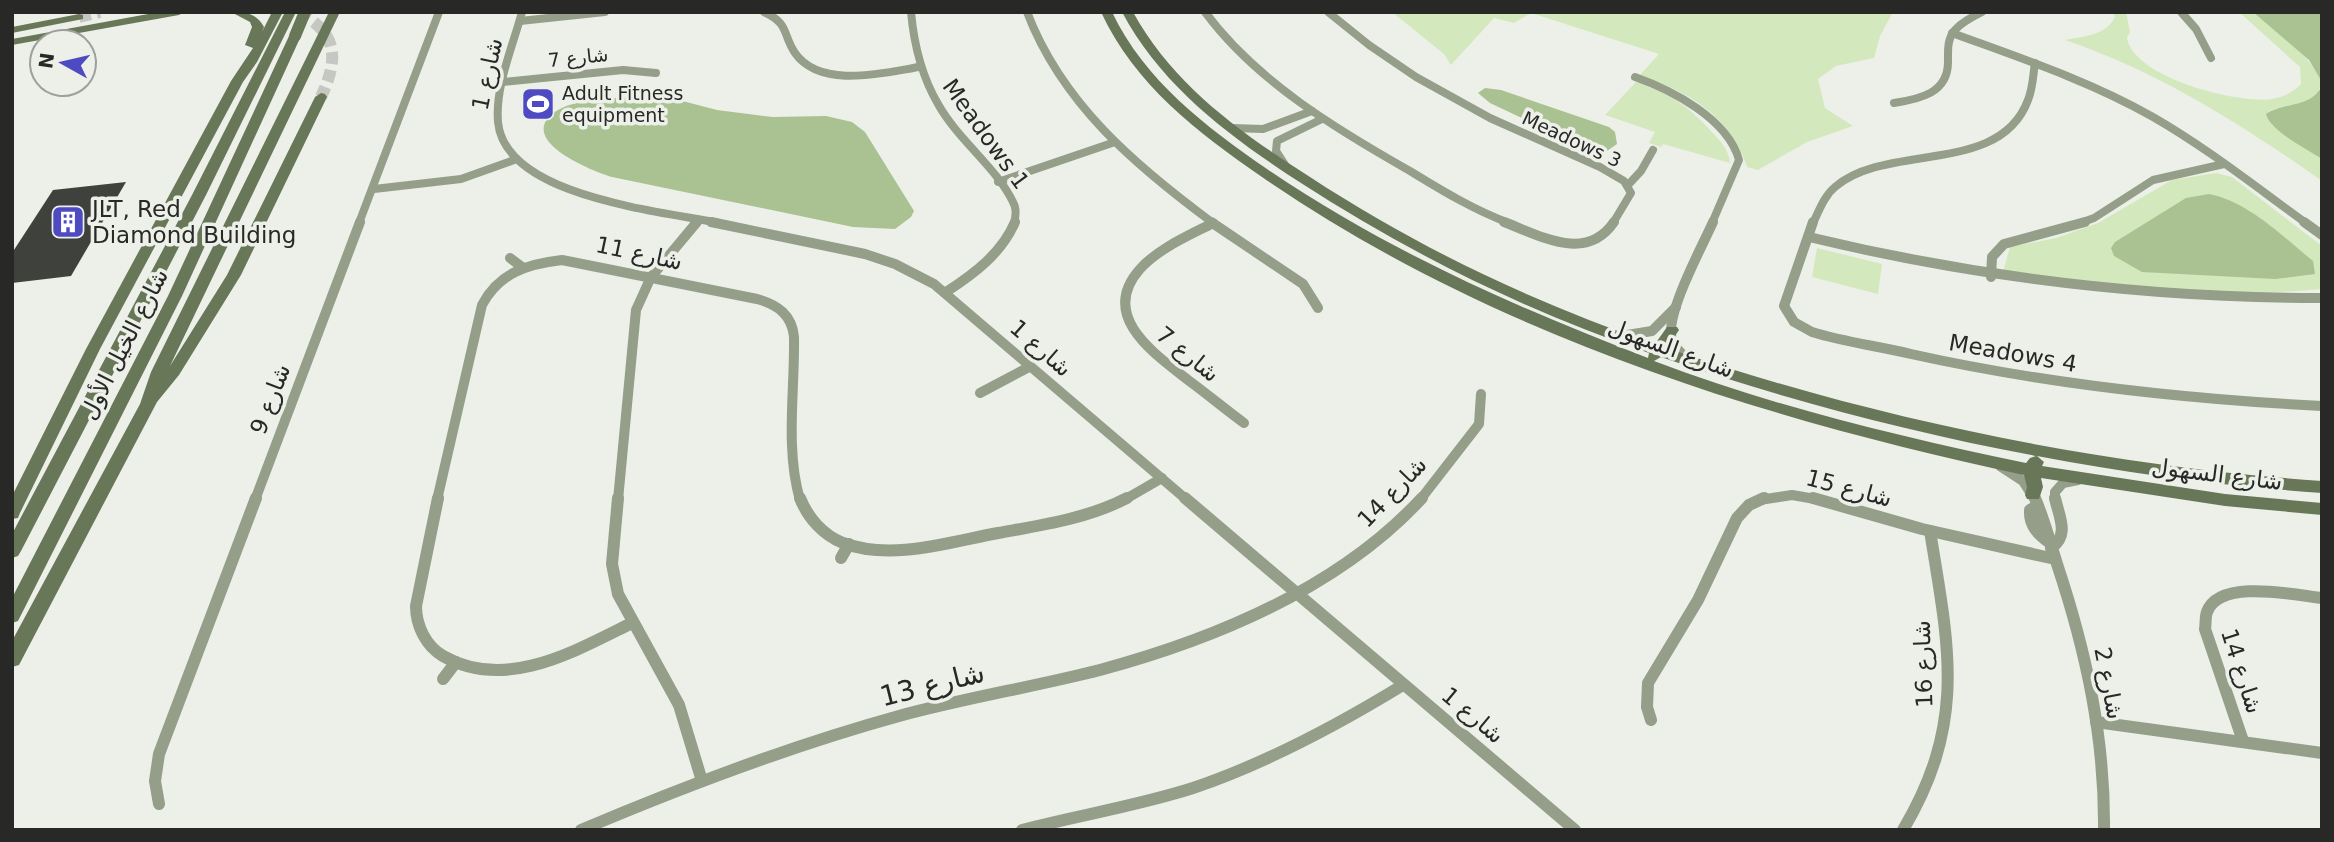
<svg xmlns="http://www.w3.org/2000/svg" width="2334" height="842" viewBox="0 0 2334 842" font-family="'DejaVu Sans','Noto Naskh Arabic',sans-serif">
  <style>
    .green { fill: #d3e9bd }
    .water { fill: #aac191 }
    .building { fill: #3e413c }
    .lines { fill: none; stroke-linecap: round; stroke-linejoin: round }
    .secondary-tunnel { stroke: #c5c8c2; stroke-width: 12; stroke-dasharray: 12 6; stroke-linecap: butt }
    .street-far2 { stroke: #949e89; stroke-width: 8 }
    .street-far1 { stroke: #949e89; stroke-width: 10 }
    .street { stroke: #949e89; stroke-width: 12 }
    .secondary { fill: #697759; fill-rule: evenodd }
    .secondary-bridge { stroke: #697759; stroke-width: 12 }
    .labels { text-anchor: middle; stroke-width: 7; stroke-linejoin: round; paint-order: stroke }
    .far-street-label { font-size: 19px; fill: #282927; stroke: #ecf0e9 }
    .far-poi-label { font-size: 19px; fill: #282927; stroke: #ecf0e9; text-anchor: start }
    .street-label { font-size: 23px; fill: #282927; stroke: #ecf0e9 }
    .poi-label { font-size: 23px; fill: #282927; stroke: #ecf0e9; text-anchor: start }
    .near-street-label { font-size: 28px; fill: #282927; stroke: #ecf0e9 }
  </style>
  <rect width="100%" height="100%" fill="#ecf0e9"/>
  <g class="green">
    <path d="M1392,12H1893L1880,36L1874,58L1836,66L1818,79L1825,108L1853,126L1807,142L1758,170L1747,167C1730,115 1688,92 1640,75L1659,54L1531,13L1514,23L1494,18L1451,65L1444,54Z"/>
    <path d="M2113,12H2126L2130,32L2127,38C2134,78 2238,104 2272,99C2284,97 2293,92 2301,84L2300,67L2239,12H2253L2302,52L2321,79C2323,105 2287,104 2269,111L2272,125L2322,159V181C2241,124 2159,72 2065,40C2083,36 2106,36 2115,17Z"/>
    <path d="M1636,82C1670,94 1686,104 1710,130C1720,141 1729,149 1730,163L1663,144L1661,147L1649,143L1655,132L1605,115Z"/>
    <path d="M2216,173L2232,177L2322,246V289C2217,299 2107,285 2003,272L2010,247L2056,238L2098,223L2172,180Z"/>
    <polygon points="1817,248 1882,264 1878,294 1812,277"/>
  </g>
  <g class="water">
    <polygon points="2253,12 2322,12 2322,82 2309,60"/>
    <path d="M2322,85V159C2307,149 2270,131 2266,114C2283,102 2313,108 2322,85Z"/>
    <polygon points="1485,88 1501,90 1609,127 1615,132 1617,144 1607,151 1581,146 1490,103 1478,93"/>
    <path d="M637,96L667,97L717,110L773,117L826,116L852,122L865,132L914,211L911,217L895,229L853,227L612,177C589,170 512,138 558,110C579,98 613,99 637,96Z"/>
    <path d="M2209,194C2249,202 2282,236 2313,261L2315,274L2275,279L2142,272L2114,256L2111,248L2115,242L2186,198Z"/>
  </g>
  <polygon class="building" points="126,182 71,276 12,283 12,253 53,190"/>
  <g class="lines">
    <g class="secondary-tunnel">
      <path d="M299,12C338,34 339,58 321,97"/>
      <polyline points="79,17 100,12"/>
    </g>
    <g class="street-far2">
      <path d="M522,12C513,46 495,86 498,122C505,197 661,211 719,223"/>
      <path d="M764,12C790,24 782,34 795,53C820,89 883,73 919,67"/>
      <path d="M911,12C914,45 921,75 938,104C958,140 997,168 1013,202C1017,209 1016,216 1014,223"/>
      <path d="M1027,12C1062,104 1136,166 1213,223"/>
      <path d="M1205,12C1256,81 1336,129 1410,171C1441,190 1474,210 1509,223"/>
      <polyline points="1328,12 1369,45 1416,77 1490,118 1600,167 1624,181 1631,193 1613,223"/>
      <polyline points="2181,12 2196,29 2211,58"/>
      <polyline points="520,21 605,12"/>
      <path d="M1952,33C2020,58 2090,81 2153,117C2207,148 2256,187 2306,223"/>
      <path d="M1635,77C1672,90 1728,119 1739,160L1712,223"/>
      <polyline points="503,82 623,70 656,73"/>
      <path d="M1894,103C1920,99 1948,93 1948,62C1948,50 1947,39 1955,30C1962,22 1972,17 1982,12"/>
      <polyline points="1232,128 1263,129 1312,111"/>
      <polyline points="1287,168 1276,151 1277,141 1322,119"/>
      <polyline points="998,182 1115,142"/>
      <polyline points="1628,185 1641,171 1653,150"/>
      <polyline points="374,189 461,179 517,159"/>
      <polyline points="359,223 439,12"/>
      <polyline points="695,223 698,220"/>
      <path d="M1813,223C1819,211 1824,196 1835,187C1887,142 2000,176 2028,100C2033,88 2033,75 2035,63"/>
      <polyline points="2080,223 2094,218 2153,180 2224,164"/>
    </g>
    <g class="street-far1">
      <polyline points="711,222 865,254 895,264 934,284 1187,500"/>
      <polyline points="1211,222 1303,284 1318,308"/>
      <path d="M1504,222C1541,236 1586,263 1614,222"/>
      <path d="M1813,222L1784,306L1794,322L1812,332C1844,342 1878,346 1911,354C2046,384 2184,399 2322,406"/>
      <polyline points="2304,222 2322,235"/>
      <path d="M1213,223C1188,236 1159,248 1140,269C1098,316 1155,354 1188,380C1207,394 1225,409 1244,423"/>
      <path d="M1809,237C1979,278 2147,298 2322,298"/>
      <polyline points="510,258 522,267"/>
      <polyline points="1991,277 1992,257 2004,244 2085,222"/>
      <path d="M946,292C974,274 1002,253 1015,222"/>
      <polyline points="1621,336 1652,331 1676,307"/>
      <path d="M1690,361C1682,354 1672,346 1671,335C1669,307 1701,249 1713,222"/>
      <polyline points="980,393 1029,367"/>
      <polyline points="2000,466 2023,481 2035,500"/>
      <polyline points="255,500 360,222"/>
      <path d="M437,500L482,305C499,273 527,264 562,260L757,299C778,305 792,315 794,337C795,390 785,448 800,500"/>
      <polyline points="618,500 636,310 651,277 697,222"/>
      <polyline points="1124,500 1162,478"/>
      <polyline points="1420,500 1479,424 1481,394"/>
      <polyline points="1759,500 1792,495 1821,500"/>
      <polyline points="2055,500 2055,492 2063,483 2078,480"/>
    </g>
    <g class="street">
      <path d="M438,498L416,606C416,626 426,646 443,656C506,692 575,651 632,623"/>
      <polyline points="618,498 612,564 618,594 679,705 702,781"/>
      <path d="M800,498C808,518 823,535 843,543C892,561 949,542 998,533C1042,525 1086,519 1127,498"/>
      <polyline points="1185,498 1575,830"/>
      <polyline points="1813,498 1922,529 2055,559"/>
      <path d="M2035,498C2044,519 2050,542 2057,564C2086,651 2105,738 2104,830"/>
      <path d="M2037,506L2030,510C2029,526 2038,534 2050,543"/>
      <path d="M2051,548C2070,535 2059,517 2055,498"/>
      <polyline points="841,558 849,544"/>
      <polyline points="443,679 456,662"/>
      <polyline points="1651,720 1647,707 1648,683 1698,600 1737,518 1749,505 1764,498"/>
      <polyline points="2096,722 2322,753"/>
      <path d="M2243,741L2205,629C2206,624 2205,617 2207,612C2219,578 2295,595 2322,598"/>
      <polyline points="159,804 155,781 159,754 256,498"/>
      <path d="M581,830C685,786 790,746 899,716C965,698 1033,687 1100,670C1215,639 1339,588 1422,498"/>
      <path d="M1022,830C1079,815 1137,806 1193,788C1267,763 1336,726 1403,685"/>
      <path d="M1903,830C1967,722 1949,648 1930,531"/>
    </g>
    <g class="secondary">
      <polygon points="159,12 184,12 179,15 12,45 12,39"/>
      <path d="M231,12C246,12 256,13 264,27L262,32L272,12H283L257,62L243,82L100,349L20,513L18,518L12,519V496L86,349L231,81L253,48L245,45L252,27L250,22Z"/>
      <polygon points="285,12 296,12 206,195 21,551 18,556 12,558 12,534 192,195"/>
      <polygon points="329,12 340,12 170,366 227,275 315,97 321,93 325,94 327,97 241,275 179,375 157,402 19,665 12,667 12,641 140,404 151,372"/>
      <path d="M1101,12H1112C1145,81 1205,126 1267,169C1386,250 1515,307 1648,358L1649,353C1526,311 1409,253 1301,183C1230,137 1162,87 1122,12H1133C1173,85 1241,133 1310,177C1417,247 1534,303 1655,344L1667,327H1677L1679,330L1667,348C1878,420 2099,465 2322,481V493C2226,486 2131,474 2037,456L2044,462L2042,466L2225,494L2322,503V515L2225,506L2041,478L2043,487L2039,499H2027L2025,495L2027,487L2024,475C1758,418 1488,333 1262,177C1197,132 1135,85 1101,12ZM1661,357C1783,399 1909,432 2036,456L2030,458L2026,463C1901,437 1775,407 1654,361Z"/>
      <polygon points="79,14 83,15 83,19 12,33 12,27"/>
      <polygon points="295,33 301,36 182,296 18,621 12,623 12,598 168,296 289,36"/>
    </g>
    <polyline class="secondary-bridge" points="295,36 305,12"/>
  </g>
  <defs>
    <symbol id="stadium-square" viewBox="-11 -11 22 22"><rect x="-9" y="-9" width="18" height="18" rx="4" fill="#4e4ac1" stroke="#ecf0e9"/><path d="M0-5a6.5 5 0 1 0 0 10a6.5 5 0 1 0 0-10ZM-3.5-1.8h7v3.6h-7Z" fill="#fff"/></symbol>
    <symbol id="building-square" viewBox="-11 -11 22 22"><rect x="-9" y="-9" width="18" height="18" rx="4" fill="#4e4ac1" stroke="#ecf0e9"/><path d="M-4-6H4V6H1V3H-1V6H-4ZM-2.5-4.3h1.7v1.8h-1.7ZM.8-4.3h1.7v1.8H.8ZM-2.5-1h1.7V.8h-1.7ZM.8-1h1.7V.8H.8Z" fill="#fff"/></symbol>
  </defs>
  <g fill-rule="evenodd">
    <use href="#stadium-square" x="519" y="85" width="38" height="38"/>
    <use href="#building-square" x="49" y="203" width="38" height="38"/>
  </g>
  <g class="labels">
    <g class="far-street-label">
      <text transform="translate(578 57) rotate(-6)" y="7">شارع 7</text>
      <text transform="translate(1572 139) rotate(25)" y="7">Meadows 3</text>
    </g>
    <g class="far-poi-label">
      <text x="562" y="100">Adult Fitness<tspan x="562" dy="22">equipment</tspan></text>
    </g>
    <g class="street-label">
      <text transform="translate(487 74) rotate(-78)" y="8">شارع 1</text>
      <text transform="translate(986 134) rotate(54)" y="8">Meadows 1</text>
      <text transform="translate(639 253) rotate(12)" y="8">شارع 11</text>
      <text transform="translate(124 344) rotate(-63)" y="8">شارع الخيل الأول</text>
      <text transform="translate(1041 348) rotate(41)" y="8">شارع 1</text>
      <text transform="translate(1671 348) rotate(20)" y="8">شارع السهول</text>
      <text transform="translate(2013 353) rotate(10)" y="8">Meadows 4</text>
      <text transform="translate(1188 354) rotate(39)" y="8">شارع 7</text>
      <text transform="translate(270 399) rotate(-69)" y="8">شارع 9</text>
      <text transform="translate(2217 474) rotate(7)" y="8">شارع السهول</text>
      <text transform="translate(1849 488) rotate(15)" y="8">شارع 15</text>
      <text transform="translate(1392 492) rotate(-46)" y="8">شارع 14</text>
      <text transform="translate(1923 664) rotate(-92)" y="8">شارع 16</text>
      <text transform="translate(2242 671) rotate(72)" y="8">شارع 14</text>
      <text transform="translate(2109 683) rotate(79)" y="8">شارع 2</text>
      <text transform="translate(1473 715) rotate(40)" y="8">شارع 1</text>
    </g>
    <g class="poi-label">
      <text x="92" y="217">JLT, Red<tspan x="92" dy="26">Diamond Building</tspan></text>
    </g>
    <g class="near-street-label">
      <text transform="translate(932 684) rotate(-14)" y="10">شارع 13</text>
    </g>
  </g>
  <rect width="2334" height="842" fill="none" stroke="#282927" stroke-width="28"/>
  <g transform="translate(63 63) rotate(278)"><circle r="33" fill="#ecf0e9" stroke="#9ea09b" stroke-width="2"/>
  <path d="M0-5L12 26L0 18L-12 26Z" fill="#4e4ac1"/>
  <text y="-10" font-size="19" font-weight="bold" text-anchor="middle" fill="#282927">N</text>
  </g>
</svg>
